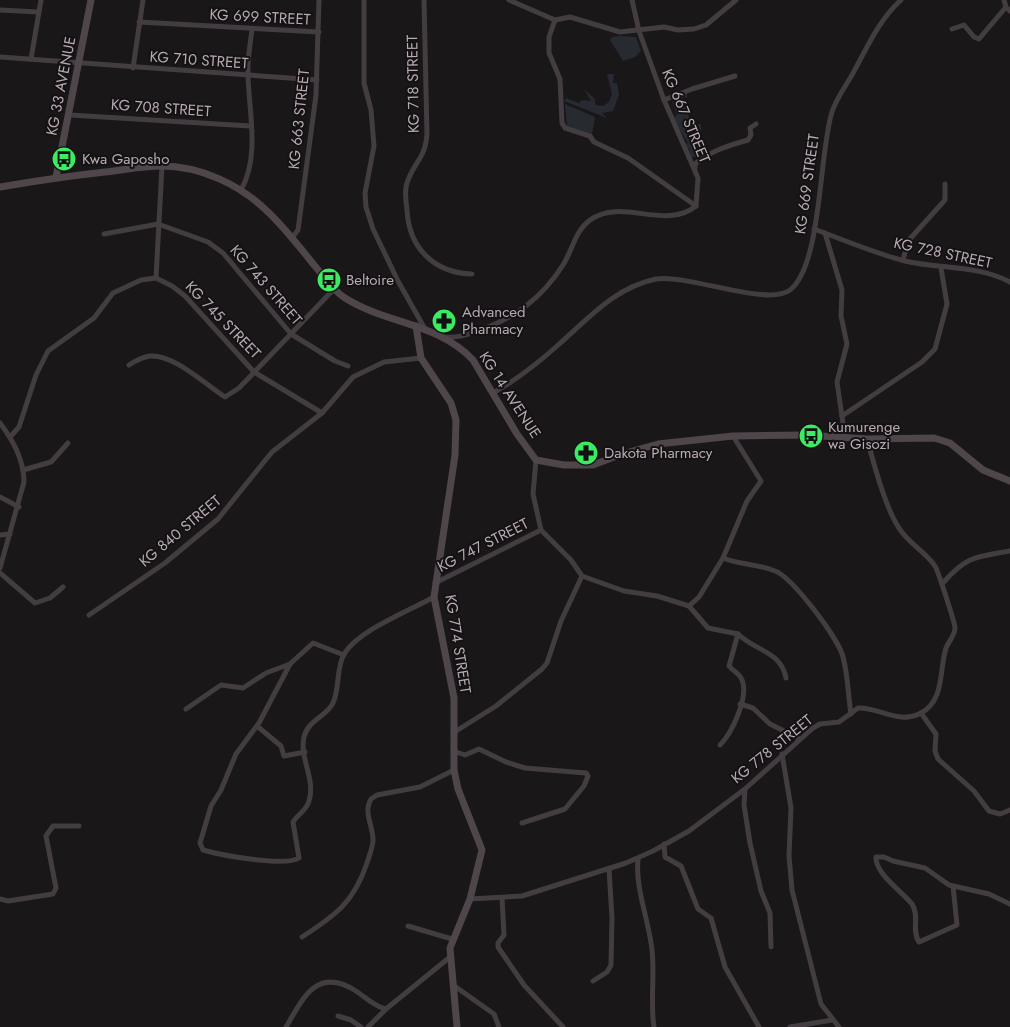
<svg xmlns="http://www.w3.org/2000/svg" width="1010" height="1027" viewBox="0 0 1010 1027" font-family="Jost,sans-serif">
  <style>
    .green { fill: #272a31 }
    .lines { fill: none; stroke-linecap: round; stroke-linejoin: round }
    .street { stroke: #433d41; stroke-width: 5 }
    .secondary { stroke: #4e464b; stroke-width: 7 }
    .labels { text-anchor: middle; stroke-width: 4; stroke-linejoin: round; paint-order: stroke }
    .street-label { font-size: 15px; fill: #b8aab5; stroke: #141213 }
    .poi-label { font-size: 15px; fill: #b8aab5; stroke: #141213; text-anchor: start }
  </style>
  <rect width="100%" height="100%" fill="#191718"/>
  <g class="green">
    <polygon points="621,36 636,37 641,51 635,57 623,61 610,40 612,37"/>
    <polygon points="607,74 614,74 613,83 617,83 619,95 613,111 602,113 607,118 564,101 566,98 579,103 582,100 591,101 584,89 595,99 595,105 603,106 609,102 612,94"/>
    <polygon points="687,93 687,97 679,99 678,102 684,104 692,125 701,124 701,133 693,140 697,142 704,138 706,150 696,157 691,157 689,149 684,145 688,143 673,119 677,115 672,101"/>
    <polygon points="565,104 595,117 592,134 567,126"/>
  </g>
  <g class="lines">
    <g class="street">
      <polyline points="364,0 364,83 371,110 374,146 365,193 366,207 373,229 398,281 425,329"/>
      <path d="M424,0L427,134C425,160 414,161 407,183C404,191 406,201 407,210C409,248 434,273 472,274"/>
      <polyline points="509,0 555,20"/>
      <polyline points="1004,0 1006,7 1010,11"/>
      <polyline points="0,10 39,12"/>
      <polyline points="139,22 319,32"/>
      <polyline points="952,29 964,25 974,37 979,39 1006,7"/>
      <polyline points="0,57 317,80"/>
      <polyline points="31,59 41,0"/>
      <polyline points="133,68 143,0"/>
      <polyline points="664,100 692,89 735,76"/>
      <polyline points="70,115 250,126"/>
      <path d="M695,168V164C710,151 730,145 748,140L751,135L750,128L756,124"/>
      <path d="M241,190C260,157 249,112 248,76C247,60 250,45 252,30"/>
      <polyline points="696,206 628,158 594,142 590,136 565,128 562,123 560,79 549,53 549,37 555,20 570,17 620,32 664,27 678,30 694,29 706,25 736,0"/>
      <path d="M814,229C844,240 874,253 905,261C939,269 978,265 1010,282"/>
      <polyline points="825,233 842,290 841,316 847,344 837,382 845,437"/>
      <polyline points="104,234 158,224 208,242 223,253 291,334 335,361 348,366"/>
      <polyline points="292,238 298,230 316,95 319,0"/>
      <polyline points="903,260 908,241 945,200 945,184"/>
      <polyline points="156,278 172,286 185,296 254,372 322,413"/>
      <polyline points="156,278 162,166"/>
      <path d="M445,337C457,338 466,335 478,331C515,318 542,298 563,265C573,249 575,231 590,220C622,197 665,231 696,206L698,178L664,100L639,31L632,0"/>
      <path d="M129,365C135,361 142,357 150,356C174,354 206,385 225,397L239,388L334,289"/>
      <path d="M493,393C516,380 537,364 557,346C587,320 615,287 656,279C688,274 767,307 790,290C822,265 819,152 832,112C836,99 845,87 852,75C867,48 878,21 901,0"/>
      <polyline points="842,416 922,362 935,349 947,304 941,268"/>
      <path d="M0,423C13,440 24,460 24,482L0,568"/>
      <polyline points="10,437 19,427 36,375 48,351 94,318 113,293 141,280 156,278"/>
      <polyline points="536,460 533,494 541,530 571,560 582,576 624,591 657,596 689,606 699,597 723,558 747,501 761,481 733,436"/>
      <polyline points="23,470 51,462 68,443"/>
      <polyline points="0,497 19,507"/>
      <polyline points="0,535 10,534"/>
      <path d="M723,558C740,565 759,564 775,571C792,577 839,639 843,657C848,675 848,695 851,714"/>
      <polyline points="0,573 35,603 50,598 63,587"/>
      <polyline points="435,583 541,530"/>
      <path d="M942,584C966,556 975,557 1010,551"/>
      <path d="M689,606L708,628L738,634L729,666C733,671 740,674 742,680C749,697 732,733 720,745"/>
      <polyline points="89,615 165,563 218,519 272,452 322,413 353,377 384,362 421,358"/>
      <path d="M738,634C755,651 781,651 786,678"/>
      <path d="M290,664L259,723L236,754L221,790L211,806L200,843L203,850C220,855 285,867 299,858L293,822C298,814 307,810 309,801C316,779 299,758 304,737C308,720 327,716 333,703C340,688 336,668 344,654C359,630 409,611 434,597"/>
      <polyline points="740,704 753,708 770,724 800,739"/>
      <polyline points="186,709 221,685 243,688 266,673 290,664 313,643 344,655"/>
      <polyline points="921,713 936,734 935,751 938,759 974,791 989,811 1000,814 1010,810"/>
      <polyline points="257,726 281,746 284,756 305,752"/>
      <polyline points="453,733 496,706 542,669 547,663 561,621 582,576"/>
      <polyline points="453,751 465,755 479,749 506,762 525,768 586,773 588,776 584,786 565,809 522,823"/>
      <polyline points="782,754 791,808 789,856 792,890 821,1004 839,1027"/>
      <polyline points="745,789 744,805 750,843 761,891 770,913 771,947"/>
      <polyline points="664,844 665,857 681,866 698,909 711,918 725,967 759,1027"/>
      <path d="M638,859C635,889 649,920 652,950C655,976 650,1002 654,1027"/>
      <path d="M953,886L957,925L919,942C911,930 920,916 912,904C903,892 875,874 876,857H884L893,861L925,868L949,885L989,894L1010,904"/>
      <polyline points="502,898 504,935 498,943 498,947 524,985 563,1027"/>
      <polyline points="0,899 8,901 53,894 56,888 46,836 53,826 79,826"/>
      <path d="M470,899L522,896L626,863L653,851L689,831L745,789L813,728L820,724L839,722L858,708C880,707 898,725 921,713C945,700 939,670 946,648C949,641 955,635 955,628C955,623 938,571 935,566C926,552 908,543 899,528C885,507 874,464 867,439"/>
      <polyline points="408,926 452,939"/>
      <path d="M302,937C336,915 354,902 367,863C369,856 373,847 373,840C373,825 363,813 371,799L377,795L420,787L454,770"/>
      <polyline points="593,981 607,972 611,965 612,918 609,869"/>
      <polyline points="453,985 494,1014 499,1027"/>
      <polyline points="338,1016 351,1020 361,1027"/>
      <path d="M286,1027C303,998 317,966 356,991C365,997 375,1007 386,1009L450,957"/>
      <polyline points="368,1027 386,1009"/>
      <polyline points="790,1027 832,1020"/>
    </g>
    <g class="secondary">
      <polyline points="56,177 91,0"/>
      <path d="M0,187C35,181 69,176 105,172C123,170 143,166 161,166C200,166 239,184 267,211C284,227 299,246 314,265C324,276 332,290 345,298C386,324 439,323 473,360L517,434L536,460L564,465H593L622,454L658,444L733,436L806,435L867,439L934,438L950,443L983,470L1010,481"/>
      <polyline points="416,326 421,358 451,403 456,420 455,455 434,597 454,698 454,770 458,789 482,850 470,899 450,948 457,1027"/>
    </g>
  </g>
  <defs>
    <symbol id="bus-disc" viewBox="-11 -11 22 22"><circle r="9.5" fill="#3deb63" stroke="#141213"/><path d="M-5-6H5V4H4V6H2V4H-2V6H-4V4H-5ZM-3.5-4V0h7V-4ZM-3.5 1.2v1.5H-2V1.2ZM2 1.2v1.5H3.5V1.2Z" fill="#111"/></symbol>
    <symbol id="pharmacy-disc" viewBox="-11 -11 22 22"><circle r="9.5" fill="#3deb63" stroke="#141213"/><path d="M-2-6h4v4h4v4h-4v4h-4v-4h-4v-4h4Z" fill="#111"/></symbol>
  </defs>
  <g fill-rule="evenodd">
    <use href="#bus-disc" x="50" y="145" width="28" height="28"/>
    <use href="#bus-disc" x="315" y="266" width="28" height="28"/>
    <use href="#pharmacy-disc" x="430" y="307" width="28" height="28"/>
    <use href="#bus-disc" x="797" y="422" width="28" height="28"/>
    <use href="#pharmacy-disc" x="572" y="439" width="28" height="28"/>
  </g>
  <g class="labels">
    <g class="street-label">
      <text transform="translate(260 17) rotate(3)" y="5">KG 699 STREET</text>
      <text transform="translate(199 60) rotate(4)" y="5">KG 710 STREET</text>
      <text transform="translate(413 84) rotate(-91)" y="5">KG 718 STREET</text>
      <text transform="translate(61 86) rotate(-79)" y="5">KG 33 AVENUE</text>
      <text transform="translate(161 108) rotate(4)" y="5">KG 708 STREET</text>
      <text transform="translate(686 116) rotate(67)" y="5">KG 667 STREET</text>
      <text transform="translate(299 119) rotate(-84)" y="5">KG 663 STREET</text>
      <text transform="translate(807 184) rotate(-82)" y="5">KG 669 STREET</text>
      <text transform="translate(943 253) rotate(12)" y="5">KG 728 STREET</text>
      <text transform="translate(266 285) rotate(49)" y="5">KG 743 STREET</text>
      <text transform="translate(223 320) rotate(46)" y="5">KG 745 STREET</text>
      <text transform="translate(510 395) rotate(57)" y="5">KG 14 AVENUE</text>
      <text transform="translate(180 531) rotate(-40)" y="5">KG 840 STREET</text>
      <text transform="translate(483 545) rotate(-27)" y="5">KG 747 STREET</text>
      <text transform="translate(458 644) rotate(81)" y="5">KG 774 STREET</text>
      <text transform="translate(772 749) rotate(-39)" y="5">KG 778 STREET</text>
    </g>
    <g class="poi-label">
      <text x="82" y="164">Kwa Gaposho</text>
      <text x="346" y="285">Beltoire</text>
      <text x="462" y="317">Advanced<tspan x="462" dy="17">Pharmacy</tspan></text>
      <text x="828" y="432">Kumurenge<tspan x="828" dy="17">wa Gisozi</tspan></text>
      <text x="604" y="458">Dakota Pharmacy</text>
    </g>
  </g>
</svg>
